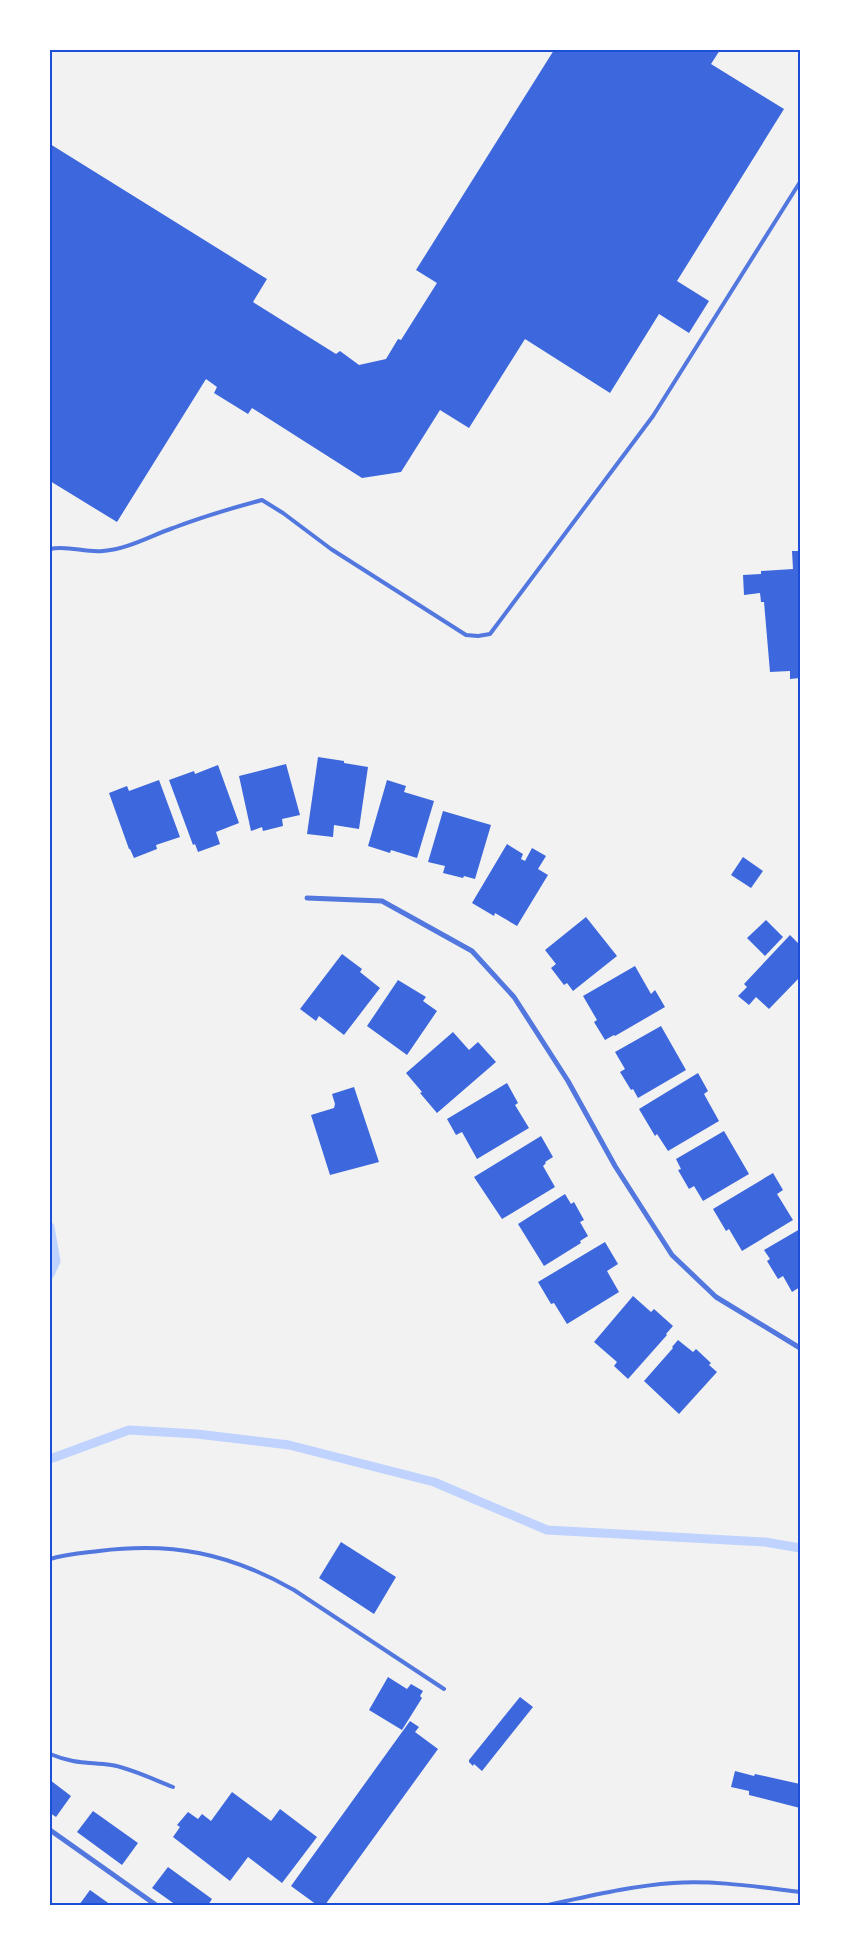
<svg xmlns="http://www.w3.org/2000/svg" width="850" height="1955" viewBox="0 0 850 1955" font-family="Roboto,sans-serif">
  <style>
    .lines { fill: none; stroke-linecap: round; stroke-linejoin: round }
    .stream { stroke: #bfd3fe; stroke-width: 9 }
    .building { fill: #3d67dc }
    .service { stroke: #5277de; stroke-width: 4 }
    .minor { stroke: #5277de; stroke-width: 5 }
    .neatline { fill: none; stroke: #1d4ed8; stroke-width: 2 }
  </style>
  <rect width="100%" height="100%" fill="#f2f2f2"/>
  <g class="lines">
    <g class="stream">
      <polyline points="50,1227 56,1261 50,1274"/>
      <polyline points="50,1459 129,1430 197,1434 289,1445 434,1482 547,1530 765,1542 800,1548"/>
    </g>
  </g>
  <g class="building">
    <polygon points="554,50 720,50 711,64 784,109 677,281 709,301 689,333 659,314 610,393 525,339 469,428 440,410 401,472 362,478 252,408 248,414 214,393 217,387 206,379 117,522 50,481 50,144 267,279 253,302 336,354 340,351 359,365 386,359 398,339 401,340 437,283 416,270"/>
    <polygon points="792,551 800,551 800,678 790,679 790,671 770,672 764,602 761,602 760,593 744,595 743,575 761,574 761,571 793,569"/>
    <polygon points="318,757 344,761 344,763 368,767 359,829 334,825 333,837 307,834"/>
    <polygon points="286,764 300,815 282,819 283,826 263,831 262,827 251,831 239,776"/>
    <polygon points="218,765 239,823 216,832 220,844 198,852 195,844 193,845 169,780 194,771 195,774"/>
    <polygon points="159,780 180,837 156,845 157,849 134,858 130,849 129,849 109,793 127,786 129,791"/>
    <polygon points="387,780 406,786 404,792 434,801 417,858 391,850 390,853 368,846"/>
    <polygon points="443,811 491,825 475,879 464,876 463,878 443,873 445,866 428,862"/>
    <polygon points="507,844 523,854 521,859 525,861 532,848 546,856 538,869 548,875 517,926 495,913 494,916 472,903"/>
    <polygon points="743,857 763,871 751,888 731,875"/>
    <polygon points="586,917 617,956 573,991 567,983 564,985 551,968 556,964 545,950"/>
    <polygon points="766,920 783,937 765,956 747,938"/>
    <polygon points="790,935 800,945 800,977 769,1009 756,997 749,1005 738,996 747,987 744,984"/>
    <polygon points="342,954 362,969 360,972 380,988 344,1035 319,1016 316,1021 300,1009"/>
    <polygon points="635,966 651,994 655,990 665,1007 615,1036 614,1035 605,1040 594,1022 597,1020 583,996"/>
    <polygon points="398,980 426,997 423,1001 437,1011 407,1055 367,1026"/>
    <polygon points="661,1026 686,1070 638,1098 633,1089 631,1090 620,1072 625,1069 615,1052"/>
    <polygon points="453,1032 469,1050 478,1042 496,1062 437,1113 420,1093 422,1092 406,1073"/>
    <polygon points="698,1073 708,1091 704,1094 719,1121 668,1151 657,1134 655,1136 639,1109"/>
    <polygon points="507,1083 518,1103 515,1105 529,1128 477,1159 462,1132 456,1135 447,1119"/>
    <polygon points="354,1087 379,1162 330,1175 311,1115 334,1108 335,1104 332,1094"/>
    <polygon points="724,1131 749,1174 703,1201 694,1186 689,1189 678,1170 681,1169 676,1159"/>
    <polygon points="541,1136 553,1157 545,1162 546,1163 543,1166 555,1187 502,1219 474,1177"/>
    <polygon points="773,1173 783,1190 777,1194 793,1220 742,1251 729,1229 726,1231 713,1209"/>
    <polygon points="565,1194 571,1204 574,1202 584,1220 580,1222 588,1236 580,1241 581,1243 544,1266 518,1224"/>
    <polygon points="800,1229 800,1287 792,1292 783,1276 778,1279 767,1261 770,1259 764,1250"/>
    <polygon points="605,1242 618,1264 607,1271 619,1292 567,1324 554,1303 551,1304 538,1282"/>
    <polygon points="633,1296 651,1312 654,1309 673,1326 666,1334 667,1335 628,1379 614,1366 617,1362 594,1342"/>
    <polygon points="678,1340 693,1352 696,1349 711,1363 709,1365 717,1372 679,1414 644,1381 673,1348 672,1347"/>
    <polygon points="341,1542 396,1577 374,1614 319,1578"/>
    <polygon points="388,1677 407,1689 411,1684 423,1691 420,1696 422,1698 402,1730 369,1710"/>
    <polygon points="520,1697 533,1707 482,1771 474,1764 473,1766 469,1762 469,1760"/>
    <polygon points="410,1721 419,1727 415,1732 438,1749 325,1905 317,1905 291,1886"/>
    <polygon points="735,1771 754,1776 755,1774 800,1784 800,1808 749,1795 749,1791 731,1787"/>
    <polygon points="50,1780 71,1796 56,1817 50,1813"/>
    <polygon points="232,1792 271,1821 280,1809 317,1837 282,1883 248,1857 230,1881 173,1837 180,1827 177,1825 188,1812 198,1819 202,1814 211,1821"/>
    <polygon points="93,1811 138,1843 122,1865 77,1832"/>
    <polygon points="168,1867 212,1899 208,1905 176,1905 152,1888"/>
    <polygon points="90,1890 111,1905 79,1905"/>
  </g>
  <g class="lines">
    <g class="service">
      <path d="M50,549C68,545 85,553 103,551C128,549 150,536 173,528C202,517 232,508 262,500L283,513L331,549L466,635L478,636L490,634L653,416L800,182"/>
      <path d="M50,1559C66,1554 82,1553 99,1551C173,1542 229,1553 294,1590L444,1689"/>
      <path d="M50,1754C74,1764 87,1762 111,1765C128,1767 157,1781 173,1787"/>
      <path d="M548,1905C590,1896 631,1886 673,1883C715,1880 758,1887 800,1892"/>
    </g>
    <g class="minor">
      <polyline points="307,898 382,901 472,951 514,997 568,1081 615,1166 672,1255 716,1297 800,1348"/>
      <polyline points="50,1830 156,1905"/>
    </g>
  </g>
  <rect width="850" height="1955" fill="none" stroke="#ffffff" stroke-width="102"/>
  <rect x="51" y="51" width="748" height="1853" class="neatline"/>
</svg>
